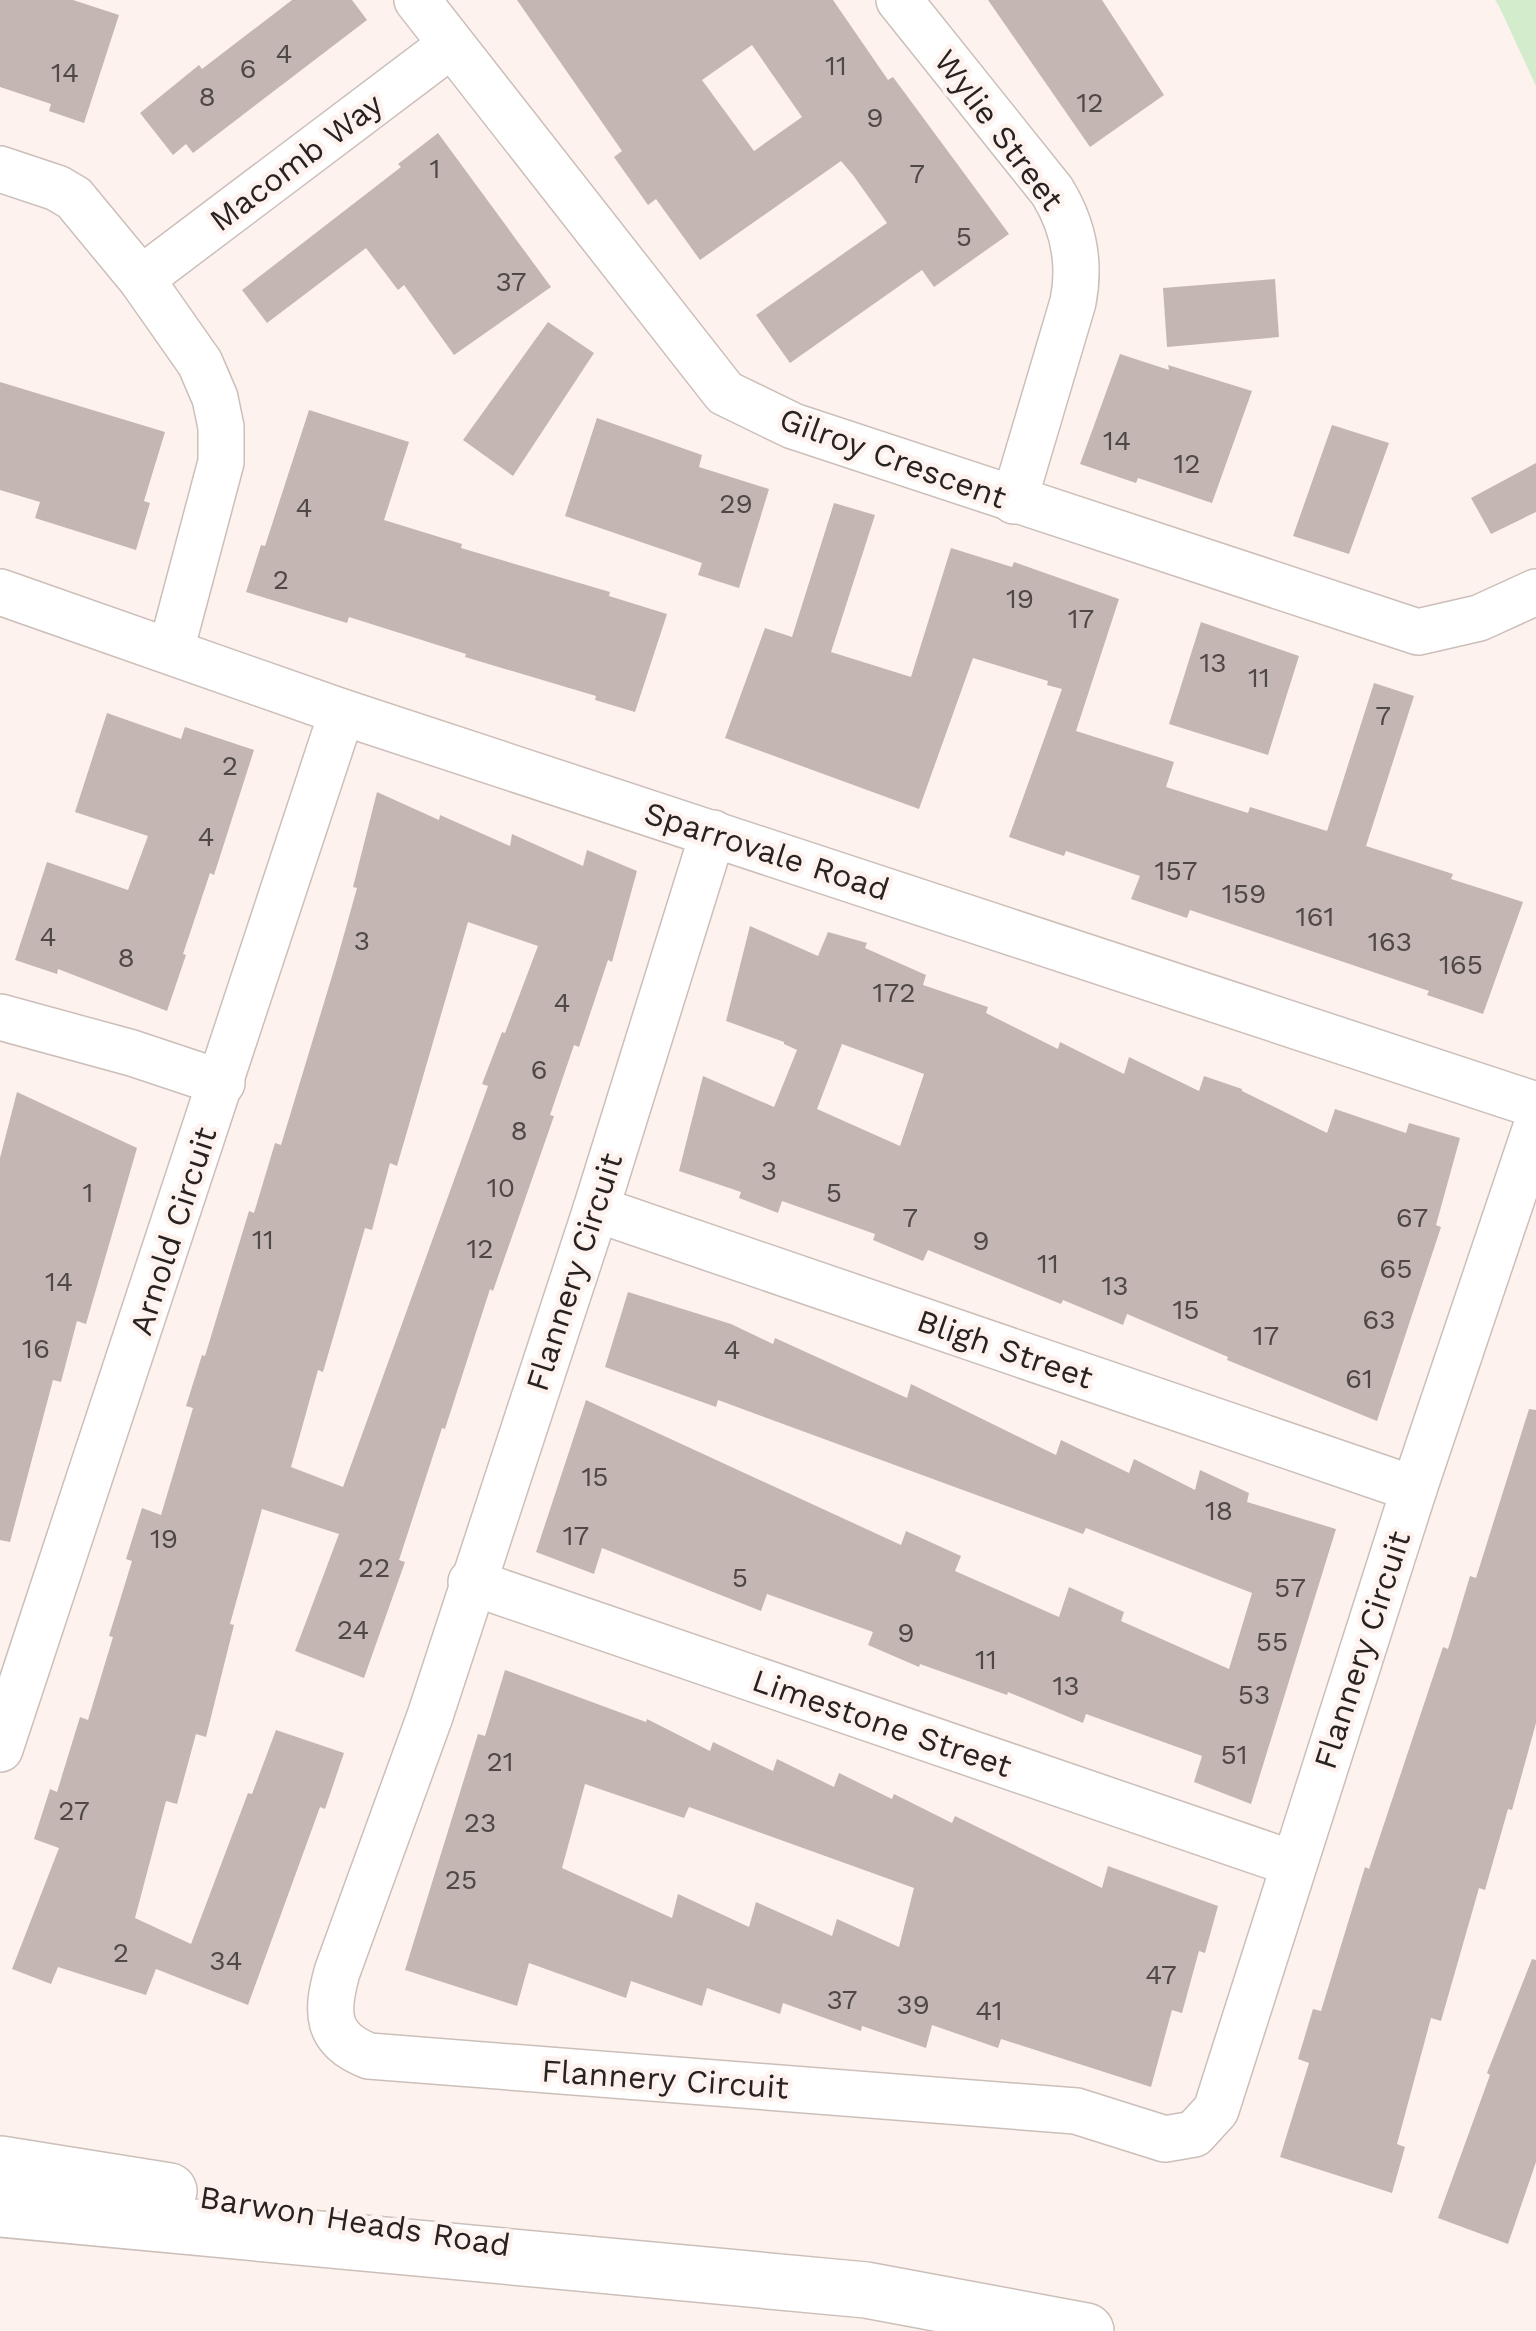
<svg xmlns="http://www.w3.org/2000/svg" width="1536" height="2331" viewBox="0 0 1536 2331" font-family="'Work Sans',sans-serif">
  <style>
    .park { fill: #d2eccc }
    .building { fill: #c4b7b3; fill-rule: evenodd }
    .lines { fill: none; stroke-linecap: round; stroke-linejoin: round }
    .minor-casing { stroke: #ccbfb9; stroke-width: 48 }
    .secondary-casing { stroke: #ccbfb9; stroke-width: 58 }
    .minor { stroke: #fff; stroke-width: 45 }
    .secondary { stroke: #fff; stroke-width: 55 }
    .labels { text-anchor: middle; stroke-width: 9; stroke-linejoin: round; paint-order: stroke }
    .number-label { font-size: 28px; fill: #4f4846 }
    .street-label { font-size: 32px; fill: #282321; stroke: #fdf2ee }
  </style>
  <rect width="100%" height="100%" fill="#fdf2ee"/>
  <polygon class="park" points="1495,0 1536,0 1536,86 1499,6"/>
  <g class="building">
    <polygon points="0,0 73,0 119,15 84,123 49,111 51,104 0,87"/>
    <polygon points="292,0 352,0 367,20 193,153 186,144 173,155 140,113 199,65 202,69"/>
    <path d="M517,0H833L888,80L893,77L1009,234L934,287L922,270L790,363L756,315L887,223L853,175L841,161L700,260L656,199L648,205L614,157L622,151ZM752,45L802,117L754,151L702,80Z"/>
    <polygon points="988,0 1102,0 1164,95 1090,147"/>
    <polygon points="438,133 551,287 454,355 404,285 398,290 366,248 267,323 242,290 401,167 398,164"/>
    <polygon points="1275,279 1279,337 1167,347 1163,288"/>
    <polygon points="548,322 594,353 513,476 463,440"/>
    <polygon points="1120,354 1169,370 1168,365 1252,391 1212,503 1138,478 1136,483 1080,464"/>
    <polygon points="0,382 165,432 144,501 150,503 136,550 35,518 40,502 0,490"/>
    <polygon points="309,410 409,442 384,520 462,544 461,548 610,592 609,596 667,614 635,712 595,700 596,696 465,657 466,654 349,617 347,623 246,592 261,545 265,546"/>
    <polygon points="597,418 702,455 699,467 769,489 739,588 698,575 702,563 565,516"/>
    <polygon points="1332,425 1389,443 1349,554 1293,536"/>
    <polygon points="1536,463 1536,512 1491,534 1471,498"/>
    <polygon points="834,503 875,515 831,652 911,677 951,548 1012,567 1014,562 1119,599 1076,731 1174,762 1166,787 1248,813 1250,807 1327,831 1374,683 1414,696 1366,846 1453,874 1451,879 1523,902 1483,1014 1427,995 1429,991 1190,910 1187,918 1131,899 1140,876 1066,851 1064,856 1009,837 1062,689 1047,685 1048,681 973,658 919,809 725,738 765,628 792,637"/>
    <polygon points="1201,622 1299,656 1268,755 1169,724"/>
    <polygon points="107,713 181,739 185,727 254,750 214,875 210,873 183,954 186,955 167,1011 58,969 57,974 15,960 47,862 128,890 148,836 75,812"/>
    <path d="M377,792L439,820L440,815L510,846L512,834L583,866L587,850L637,871L612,962L608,960L579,1047L574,1045L550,1115L554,1116L493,1291L490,1289L445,1429L442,1428L399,1560L405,1562L364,1678L295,1651L339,1534L262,1509L230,1624L234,1625L206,1737L196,1734L177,1804L166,1801L135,1918L191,1944L248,1793L252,1794L276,1730L344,1753L325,1809L320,1807L248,2005L156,1969L146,1995L58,1967L51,1984L12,1969L59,1848L34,1839L50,1789L57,1792L80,1717L88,1720L113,1637L109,1636L132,1561L126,1559L142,1508L161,1515L193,1408L186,1406L202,1355L205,1356L249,1211L254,1213L275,1143L281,1145L336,963L357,888L353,887ZM468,922L538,946L505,1033L502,1032L482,1084L488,1086L343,1487L291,1467L318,1370L323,1372L365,1228L372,1230L390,1163L397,1166Z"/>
    <path d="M750,926L818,956L828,932L867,943L865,948L926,975L923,985L988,1007L986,1013L1058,1049L1060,1042L1124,1074L1129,1057L1199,1091L1204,1076L1242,1089V1091L1327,1133L1335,1109L1406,1133L1409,1123L1460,1138L1436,1225L1441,1227L1377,1421L1227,1360L1228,1357L1127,1314L1123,1325L1063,1300L1061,1304L928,1250L923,1261L873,1240L875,1234L782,1201L778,1213L739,1198L741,1192L679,1171L703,1076L774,1107L797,1050L784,1044V1042L726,1021ZM842,1044L924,1074L900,1146L817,1109Z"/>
    <polygon points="17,1092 137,1148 86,1324 77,1321 61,1382 53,1380 10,1542 0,1540 0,1158"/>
    <polygon points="628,1292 731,1324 773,1344 775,1338 907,1398 911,1384 1056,1455 1061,1440 1129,1473 1134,1459 1195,1490 1200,1470 1249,1493 1247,1502 1336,1529 1251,1804 1194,1782 1202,1756 1086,1714 1083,1723 1008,1692 1007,1695 920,1664 919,1667 868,1645 873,1632 767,1594 761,1611 602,1548 594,1574 536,1552 586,1400 901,1545 906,1531 961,1556 955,1571 1059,1617 1069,1587 1124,1612 1121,1621 1229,1669 1252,1593 1086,1528 1083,1534 718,1400 716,1407 605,1367"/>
    <polygon points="1529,1409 1536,1410 1536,1723 1512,1810 1508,1809 1485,1890 1479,1888 1441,2021 1431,2018 1397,2144 1405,2147 1392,2193 1280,2157 1309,2063 1298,2059 1313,2009 1321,2011 1365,1867 1369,1869 1443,1647 1448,1649 1470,1576 1476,1578"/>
    <path d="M505,1670L646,1722L647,1719L710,1751L713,1742L773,1771L777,1759L834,1787L839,1773L892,1799L894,1794L952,1823L955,1816L1102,1888L1108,1866L1218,1906L1205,1953L1199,1951L1182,2013L1172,2010L1151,2087L1001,2039L998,2048L932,2025L926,2048L862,2026L861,2031L783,2003L780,2014L707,1988L702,2006L631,1981L626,1998L529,1963L517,2006L405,1970L478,1734L485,1736ZM585,1784L684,1818L689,1807L914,1888L899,1947L837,1919L832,1936L756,1902L749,1927L678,1894L672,1918L562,1868Z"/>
    <polygon points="1532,1959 1536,1960 1536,2162 1508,2244 1438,2218 1490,2075 1487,2073"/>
  </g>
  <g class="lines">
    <defs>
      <g id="minor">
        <polyline points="417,0 725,393 793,426 1418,632 1479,618 1536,592"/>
        <path d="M899,0L1052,191C1073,225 1081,262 1073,302L1014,501"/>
        <polyline points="0,169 57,188 74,198 141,279 200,363 215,398 221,427 221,462 171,650"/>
        <polyline points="141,279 451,45"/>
        <polyline points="0,592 342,712 1536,1105"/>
        <path d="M713,833L596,1209L430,1716L337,1972C326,2012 325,2039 369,2056L1076,2111L1165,2139L1194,2134L1216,2110L1414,1489L1536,1127"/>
        <polyline points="0,1017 132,1053 222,1083"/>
        <polyline points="596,1209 1414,1489"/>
        <polyline points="471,1582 1294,1864"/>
        <polyline points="0,1749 342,712"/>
      </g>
      <g id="secondary">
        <polyline points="0,2164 169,2191"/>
        <polyline points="0,2209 866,2290 1086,2331"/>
      </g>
    </defs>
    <use href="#minor" class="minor-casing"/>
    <use href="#secondary" class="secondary-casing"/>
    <use href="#minor" class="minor"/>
    <use href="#secondary" class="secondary"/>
  </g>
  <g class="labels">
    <g class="number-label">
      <text x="284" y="63">4</text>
      <text x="836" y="75">11</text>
      <text x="248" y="78">6</text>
      <text x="65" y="82">14</text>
      <text x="207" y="106">8</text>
      <text x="1090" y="112">12</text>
      <text x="875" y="127">9</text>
      <text x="435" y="178">1</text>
      <text x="917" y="183">7</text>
      <text x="964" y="246">5</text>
      <text x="511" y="291">37</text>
      <text x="1117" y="450">14</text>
      <text x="1187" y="473">12</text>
      <text x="736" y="513">29</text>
      <text x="304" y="517">4</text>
      <text x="281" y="589">2</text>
      <text x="1020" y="608">19</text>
      <text x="1081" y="628">17</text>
      <text x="1213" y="672">13</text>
      <text x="1259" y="687">11</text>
      <text x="1383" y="725">7</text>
      <text x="230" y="775">2</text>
      <text x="206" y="846">4</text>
      <text x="1176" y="880">157</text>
      <text x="1244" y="903">159</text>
      <text x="1315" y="926">161</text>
      <text x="48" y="946">4</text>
      <text x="362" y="950">3</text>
      <text x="1390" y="951">163</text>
      <text x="126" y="967">8</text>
      <text x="1461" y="974">165</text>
      <text x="894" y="1002">172</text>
      <text x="562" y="1012">4</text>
      <text x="539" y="1079">6</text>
      <text x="519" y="1140">8</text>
      <text x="769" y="1180">3</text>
      <text x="501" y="1197">10</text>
      <text x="88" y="1202">1</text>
      <text x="834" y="1202">5</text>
      <text x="910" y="1227">7</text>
      <text x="1412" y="1227">67</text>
      <text x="263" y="1249">11</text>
      <text x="981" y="1250">9</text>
      <text x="480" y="1258">12</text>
      <text x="1048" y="1273">11</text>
      <text x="1396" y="1278">65</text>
      <text x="59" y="1291">14</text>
      <text x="1115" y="1295">13</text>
      <text x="1186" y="1319">15</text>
      <text x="1379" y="1329">63</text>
      <text x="1266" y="1345">17</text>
      <text x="36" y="1358">16</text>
      <text x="732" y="1359">4</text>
      <text x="1359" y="1388">61</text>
      <text x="595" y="1486">15</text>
      <text x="1219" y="1520">18</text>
      <text x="576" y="1545">17</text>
      <text x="164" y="1548">19</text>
      <text x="374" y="1577">22</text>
      <text x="740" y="1587">5</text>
      <text x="1290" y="1597">57</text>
      <text x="353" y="1639">24</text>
      <text x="906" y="1642">9</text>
      <text x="1272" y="1651">55</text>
      <text x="986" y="1669">11</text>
      <text x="1066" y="1695">13</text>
      <text x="1254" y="1704">53</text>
      <text x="1234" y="1764">51</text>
      <text x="500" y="1771">21</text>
      <text x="74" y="1820">27</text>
      <text x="480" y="1832">23</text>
      <text x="461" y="1889">25</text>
      <text x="121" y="1962">2</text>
      <text x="226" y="1970">34</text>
      <text x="1161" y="1984">47</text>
      <text x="842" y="2009">37</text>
      <text x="913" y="2014">39</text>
      <text x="989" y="2020">41</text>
    </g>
    <g class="street-label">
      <text transform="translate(999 130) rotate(53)" y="11">Wylie Street</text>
      <text transform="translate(296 162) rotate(-37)" y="11">Macomb Way</text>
      <text transform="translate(893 458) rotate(20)" y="11">Gilroy Crescent</text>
      <text transform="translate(767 851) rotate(18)" y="11">Sparrovale Road</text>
      <text transform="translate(173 1231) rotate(-72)" y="11">Arnold Circuit</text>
      <text transform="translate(574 1272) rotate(-72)" y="11">Flannery Circuit</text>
      <text transform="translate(1005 1349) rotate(19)" y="11">Bligh Street</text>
      <text transform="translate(1362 1650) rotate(-72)" y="11">Flannery Circuit</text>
      <text transform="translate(882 1723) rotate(19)" y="11">Limestone Street</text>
      <text transform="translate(665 2079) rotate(4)" y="11">Flannery Circuit</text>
      <text transform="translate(355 2221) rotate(9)" y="11">Barwon Heads Road</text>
    </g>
  </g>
</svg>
